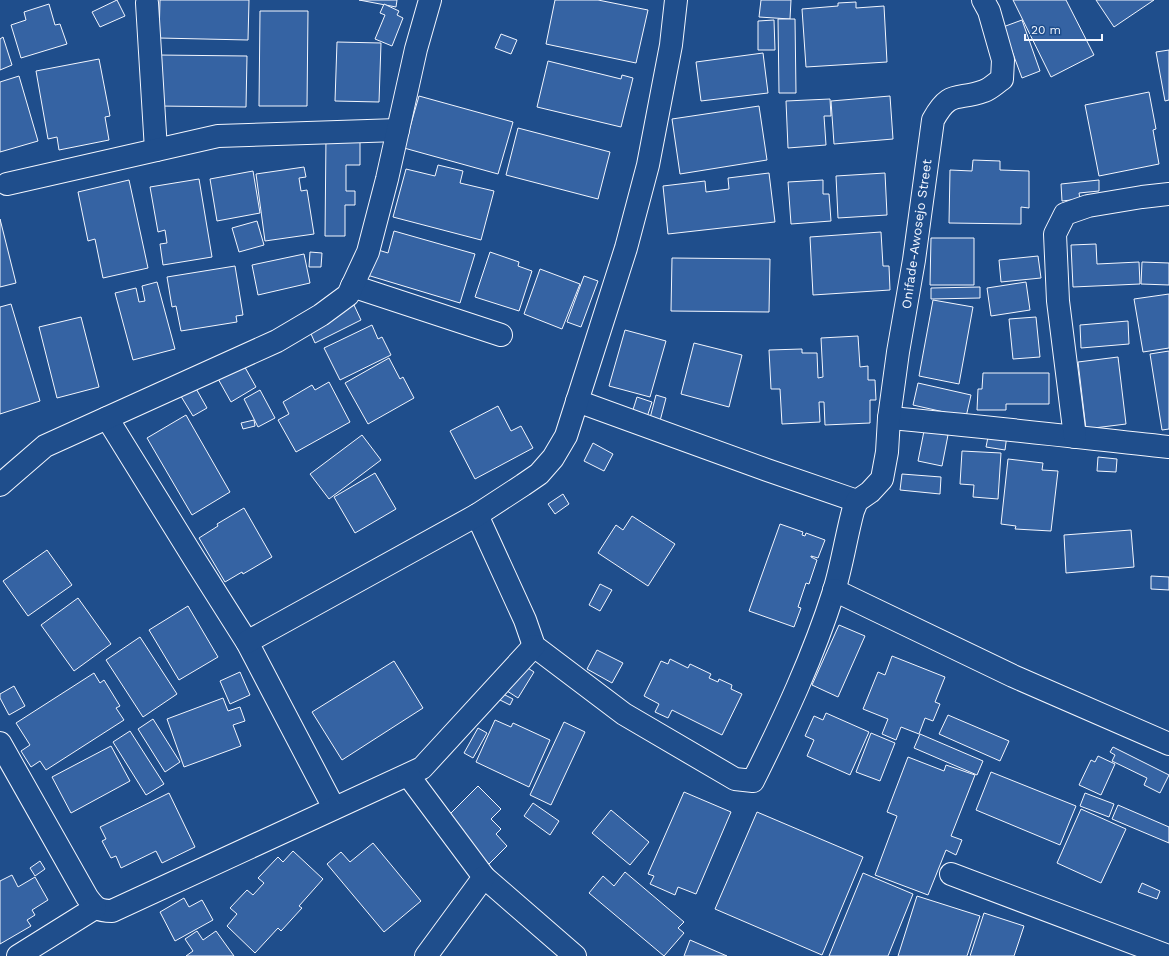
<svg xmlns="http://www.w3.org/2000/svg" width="1169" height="956" viewBox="0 0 1169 956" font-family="'Work Sans',sans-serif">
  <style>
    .building { fill: #3563a3; stroke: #f2f6ff }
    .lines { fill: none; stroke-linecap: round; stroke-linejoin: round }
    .minor-casing { stroke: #f2f6ff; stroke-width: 24 }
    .minor { stroke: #1f4e8c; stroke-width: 22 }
    .labels { text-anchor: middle; stroke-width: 3; stroke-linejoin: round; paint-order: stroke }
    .street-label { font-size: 13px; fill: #f2f6ff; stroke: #1f4e8c }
  </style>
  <rect width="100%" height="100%" fill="#1f4e8c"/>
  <g class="building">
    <polygon points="117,0 125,16 100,27 92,12"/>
    <polygon points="160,0 249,0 248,40 159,38"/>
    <polygon points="359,0 397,0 396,7"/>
    <polygon points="555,0 598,0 648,10 636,63 546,44"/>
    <polygon points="761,0 791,0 790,19 759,17"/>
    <polygon points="1013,0 1066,0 1094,55 1051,77"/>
    <polygon points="1096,0 1154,0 1114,27"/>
    <polygon points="856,2 856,8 884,6 887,62 806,67 802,9 838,6 838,3"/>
    <polygon points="49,4 55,25 60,24 67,44 21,58 11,25 26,20 24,12"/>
    <polygon points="384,4 399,11 397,15 403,18 392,46 375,39 385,15 380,13"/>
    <polygon points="260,11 308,11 307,106 259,106"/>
    <polygon points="778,19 795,19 796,93 779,93"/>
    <polygon points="774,20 775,50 758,50 758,21"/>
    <polygon points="1022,20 1040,71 1022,78 1003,27"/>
    <polygon points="501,34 517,40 511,54 495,48"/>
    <polygon points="3,37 12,65 0,70 0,39"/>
    <polygon points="337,42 381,43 379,102 335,101"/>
    <polygon points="1169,50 1169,100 1165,101 1156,52"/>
    <polygon points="763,53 768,93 701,101 696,62"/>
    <polygon points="158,55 247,56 246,107 157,106"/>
    <polygon points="99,59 110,116 105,117 109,140 59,150 57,137 48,139 36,71"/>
    <polygon points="548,61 621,79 622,75 633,78 621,127 537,107"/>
    <polygon points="19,76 38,141 0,152 0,82"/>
    <polygon points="1149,92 1156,129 1153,130 1159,164 1099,176 1085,105"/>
    <polygon points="419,96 513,122 498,174 404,148"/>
    <polygon points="890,96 893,139 834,144 831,101"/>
    <polygon points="830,99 831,116 824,116 826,145 788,148 786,101"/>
    <polygon points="759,106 767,160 680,174 672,119"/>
    <polygon points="518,128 610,152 598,199 506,175"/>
    <polygon points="326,136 360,136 360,165 346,165 346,191 355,191 355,205 345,205 345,236 325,236"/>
    <polygon points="973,160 1000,161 1000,170 1029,171 1029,208 1021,207 1021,224 949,223 950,170 972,171"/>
    <polygon points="438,165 463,171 460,183 494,191 481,240 393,217 406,169 435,176"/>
    <polygon points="304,167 306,177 299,178 301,191 307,190 314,234 265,241 256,174"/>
    <polygon points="253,171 260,213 217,221 210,179"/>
    <polygon points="769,173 775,222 668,234 663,186 705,181 706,192 729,189 728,178"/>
    <polygon points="885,173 887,215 838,218 836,176"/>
    <polygon points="199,179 212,257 163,265 160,244 167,243 165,230 158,232 150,187"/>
    <polygon points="129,180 148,268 103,278 95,239 88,241 78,192"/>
    <polygon points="823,180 823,194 829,194 831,221 791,224 788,182"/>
    <polygon points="1099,180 1099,191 1079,193 1080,199 1062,201 1061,184"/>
    <polygon points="0,219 16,283 0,287"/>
    <polygon points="257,221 264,245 239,252 232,228"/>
    <polygon points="394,231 475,254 460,303 367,275 375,249 388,253"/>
    <polygon points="881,232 883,266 889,266 890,290 813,295 810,237"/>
    <polygon points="931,238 974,238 974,285 930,285"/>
    <polygon points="1096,244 1097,264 1139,262 1140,284 1073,287 1071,245"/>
    <polygon points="310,252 322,253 321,267 309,267"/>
    <polygon points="490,252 519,262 518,266 532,271 519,311 475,297"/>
    <polygon points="304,254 310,283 258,295 252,265"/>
    <polygon points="1038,256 1041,278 1001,282 999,260"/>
    <polygon points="672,258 770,259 769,312 671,311"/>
    <polygon points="1142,262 1169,263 1169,285 1141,284"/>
    <polygon points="235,266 243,315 236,316 237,322 181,331 176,306 172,307 167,277"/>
    <polygon points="540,269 580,284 562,329 524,314"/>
    <polygon points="584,276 598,281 581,327 567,322"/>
    <polygon points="157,282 175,349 133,360 115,293 136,288 139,302 145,301 142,286"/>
    <polygon points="1026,282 1030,310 991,316 987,288"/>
    <polygon points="980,287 980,298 931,299 931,288"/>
    <polygon points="1169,294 1169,348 1143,352 1134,299"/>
    <polygon points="933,300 973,307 959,384 919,376"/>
    <polygon points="11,304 40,401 0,414 0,307"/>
    <polygon points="354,305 361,320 315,343 308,327"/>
    <polygon points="81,317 99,387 57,398 39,327"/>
    <polygon points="1036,317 1040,357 1013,359 1009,319"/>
    <polygon points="1128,321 1129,344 1081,348 1080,325"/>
    <polygon points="372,325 378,339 382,337 391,355 340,380 324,348"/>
    <polygon points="625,330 666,341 650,397 609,386"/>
    <polygon points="858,336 860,367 868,366 868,380 875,380 876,400 870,400 870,423 825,425 824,402 819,402 820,422 782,424 780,389 771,389 769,350 802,349 802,353 817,353 818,378 823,377 821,338"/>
    <polygon points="694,343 742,355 729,407 681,394"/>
    <polygon points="1169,351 1169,429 1162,430 1150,354"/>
    <polygon points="1118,357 1126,424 1086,429 1078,362"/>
    <polygon points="389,358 400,379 403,377 414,398 368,424 345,383"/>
    <polygon points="242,362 256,387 231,402 217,377"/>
    <polygon points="983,373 1049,373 1049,404 1006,404 1006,410 977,410 978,389 982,389"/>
    <polygon points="329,382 350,422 296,452 278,420 289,414 283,402 312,385 315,390"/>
    <polygon points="918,383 971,395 966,417 913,405"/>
    <polygon points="194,385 207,408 193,416 179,393"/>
    <polygon points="260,390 275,418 258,427 244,399"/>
    <polygon points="656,395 666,398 660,421 650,418"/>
    <polygon points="637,397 652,402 646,420 631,416"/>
    <polygon points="498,406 511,431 521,426 533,448 475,479 450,431"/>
    <polygon points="186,415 230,492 192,515 147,438"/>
    <polygon points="254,420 255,426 243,429 241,423"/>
    <polygon points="924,431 948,435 942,466 918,461"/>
    <polygon points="989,432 1007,435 1005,450 986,447"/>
    <polygon points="362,435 381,460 329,499 310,474"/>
    <polygon points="593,443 613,454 604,471 584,461"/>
    <polygon points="962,451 1001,453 998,499 973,497 974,485 960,484"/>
    <polygon points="1098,457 1117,459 1116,472 1097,471"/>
    <polygon points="1008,459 1043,463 1042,470 1058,471 1051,531 1015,529 1016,526 1001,524"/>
    <polygon points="375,473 396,509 355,533 334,497"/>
    <polygon points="902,474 941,477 940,494 900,490"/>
    <polygon points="563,494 569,504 555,514 548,504"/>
    <polygon points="244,508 272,557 243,574 242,572 225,582 199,538 218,526 217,524"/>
    <polygon points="632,516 675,544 648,586 598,553 616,525 623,530"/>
    <polygon points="780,524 803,532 802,535 805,536 806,533 825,540 818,558 811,556 811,557 817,560 809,584 806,583 798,607 801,608 794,627 749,611"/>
    <polygon points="1131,530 1134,567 1066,573 1064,535"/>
    <polygon points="47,550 72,585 28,616 3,581"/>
    <polygon points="1151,576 1169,577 1169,590 1151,589"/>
    <polygon points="600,584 612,590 600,611 589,605"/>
    <polygon points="78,598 111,644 74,671 41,625"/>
    <polygon points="188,606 218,657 179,680 149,630"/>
    <polygon points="839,625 865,636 838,697 812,685"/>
    <polygon points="140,637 177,694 143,717 106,660"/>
    <polygon points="597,650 623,663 612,683 587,669"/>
    <polygon points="892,656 945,677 935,702 940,704 933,721 925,718 919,734 901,727 896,740 882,734 888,719 863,709 878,672 885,675"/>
    <polygon points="670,659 688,668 690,664 711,674 709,678 718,682 719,679 732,685 731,689 742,694 722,735 672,710 668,718 655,712 659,704 644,696 661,661 668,664"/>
    <polygon points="394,661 423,708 342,760 312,712"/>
    <polygon points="520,663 534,672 518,698 504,689"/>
    <polygon points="240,672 250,695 230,704 220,681"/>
    <polygon points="94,673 100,683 104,680 120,706 116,708 124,720 46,770 40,761 31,767 21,751 30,745 16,723"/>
    <polygon points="14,686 25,706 9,715 0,698 0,694"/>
    <polygon points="501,693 513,699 510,705 498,699"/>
    <polygon points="223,698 228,711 240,707 245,721 233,725 241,746 184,767 167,719"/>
    <polygon points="826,713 869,732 850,775 807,756 814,740 805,736 814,716 823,720"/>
    <polygon points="948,715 1009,741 1000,761 939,734"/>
    <polygon points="153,719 180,762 165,772 138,729"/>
    <polygon points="495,720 511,727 513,723 550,740 529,787 476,762"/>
    <polygon points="564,722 585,732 551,805 530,795"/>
    <polygon points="478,728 487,733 473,758 464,753"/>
    <polygon points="130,731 164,784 146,795 113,742"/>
    <polygon points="871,733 895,743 880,781 856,772"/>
    <polygon points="920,734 983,761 977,775 914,748"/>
    <polygon points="111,746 130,781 71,813 52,777"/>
    <polygon points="1113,747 1169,775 1160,793 1144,785 1147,778 1112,761 1115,755 1110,752"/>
    <polygon points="1098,756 1115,764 1101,795 1079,785 1091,760 1095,762"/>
    <polygon points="908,757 944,771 946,765 975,775 951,836 962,840 956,855 946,850 928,895 875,875 897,816 887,812"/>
    <polygon points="991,772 1076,806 1060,845 976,810"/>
    <polygon points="478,786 501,809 491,819 501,829 496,834 507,846 489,864 445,819"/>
    <polygon points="684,792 731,812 696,894 678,887 675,895 650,884 654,876 648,874"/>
    <polygon points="169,793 195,847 162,863 156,851 121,868 116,856 111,858 102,841 106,839 100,827"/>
    <polygon points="1085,793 1114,804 1109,817 1080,806"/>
    <polygon points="533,803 559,821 550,835 524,816"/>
    <polygon points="1118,805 1169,827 1169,843 1112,819"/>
    <polygon points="1081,809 1126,829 1101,883 1057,863"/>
    <polygon points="611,810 649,842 630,865 592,833"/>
    <polygon points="757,812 863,857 822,955 715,909"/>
    <polygon points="373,843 421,901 384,932 327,864 341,852 350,862"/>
    <polygon points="293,851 323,879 299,906 302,908 281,931 278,928 255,953 227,926 237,914 230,908 247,890 253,895 264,883 258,878 278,857 283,862"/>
    <polygon points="40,861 45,869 35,876 30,868"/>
    <polygon points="625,872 684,922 678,928 684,933 664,956 589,893 603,876 614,886"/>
    <polygon points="863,873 913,894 888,956 829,956"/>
    <polygon points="12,875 18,887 35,877 48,900 32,910 35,915 27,920 31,926 0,944 0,881"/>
    <polygon points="1142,883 1160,891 1157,899 1138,892"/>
    <polygon points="917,896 980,916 967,956 898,956"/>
    <polygon points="184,898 189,907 202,900 213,920 175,941 160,912"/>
    <polygon points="984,913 1024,926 1014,956 970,956"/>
    <polygon points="197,931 203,940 216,931 234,956 186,956 193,951 185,939"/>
    <polygon points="690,940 727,956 684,956"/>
  </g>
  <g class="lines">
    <defs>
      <g id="minor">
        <polyline points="147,3 156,150"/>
        <polyline points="7,184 218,136 398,130"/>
        <polyline points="352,286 501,335"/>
        <polyline points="577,401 767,470 857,501"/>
        <polyline points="107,418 195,560 247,642 334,808"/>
        <path d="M889,418C982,426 1075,437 1169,447"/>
        <polyline points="1075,437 1058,301 1055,234 1065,214 1088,206 1142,197 1169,194"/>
        <polyline points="0,485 45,446 277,341 321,315 348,295 368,252 387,179 416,49 430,0"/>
        <path d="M477,515L525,620L534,646L624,714L735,779L753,781C784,719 813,657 834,591C842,565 846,537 853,511L857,501L870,492L882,479L887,452L889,418L898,352L914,260L933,120C950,89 957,101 984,91C990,89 996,83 1002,79L1003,60L989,11L983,0"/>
        <polyline points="834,590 1013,676 1169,744"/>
        <polyline points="247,642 477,515 523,485 539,474 553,458 566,436 626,248 648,165 671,45 676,0"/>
        <path d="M0,743L87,897C95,908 98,911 112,911L422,768L534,646"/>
        <polyline points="408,775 484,877 575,956"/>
        <polyline points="951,874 1168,956"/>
        <polyline points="18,956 95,908"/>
        <polyline points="426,956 484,877"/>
      </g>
    </defs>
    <use href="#minor" class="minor-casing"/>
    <use href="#minor" class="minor"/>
  </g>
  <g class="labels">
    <g class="street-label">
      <text transform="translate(916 234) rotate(-82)" y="5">Onifade-Awosejo Street</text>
    </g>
  </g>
  <path d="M1025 34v6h77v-6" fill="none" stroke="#f2f6ff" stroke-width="2"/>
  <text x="1031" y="34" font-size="12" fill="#f2f6ff" stroke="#1f4e8c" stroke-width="3" paint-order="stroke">20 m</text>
</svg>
